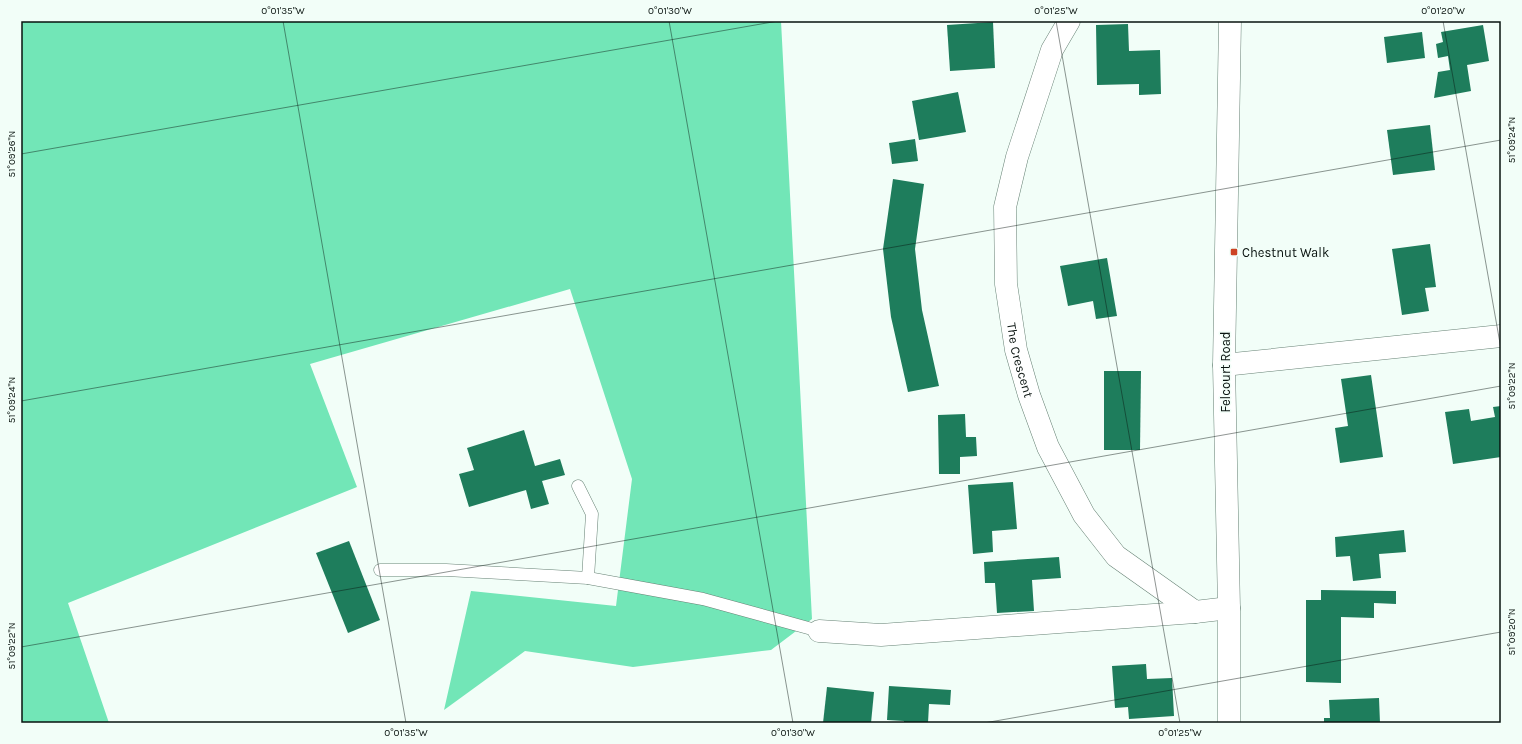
<svg xmlns="http://www.w3.org/2000/svg" width="1522" height="744" viewBox="0 0 1522 744" font-family="Karla,sans-serif">
  <style>
    .forest { fill: #72e6b7 }
    .building { fill: #1e7d5c }
    .lines { fill: none; stroke-linecap: round; stroke-linejoin: round }
    .lane-casing { stroke: #678275; stroke-width: 13 }
    .street-casing { stroke: #678275; stroke-width: 23 }
    .secondary-casing { stroke: #678275; stroke-width: 23 }
    .lane { stroke: #fff; stroke-width: 12 }
    .street { stroke: #fff; stroke-width: 22 }
    .secondary { stroke: #fff; stroke-width: 22 }
    .ticks { fill: none; stroke: #09130f; stroke-width: 1; stroke-opacity: 0.45 }
    .poi-dot { fill: #cd4324; stroke: #f2fef8; stroke-width: 1.5 }
    .labels { text-anchor: middle; stroke-width: 3; stroke-linejoin: round; paint-order: stroke }
    .poi-label { font-size: 13px; fill: #09130f; stroke: #f2fef8; text-anchor: start }
    .street-label { font-size: 13px; fill: #09130f; stroke: #f2fef8 }
    .neatline { fill: none; stroke: #09130f; stroke-width: 1.5 }
    .ticks-label { font-size: 10px; text-anchor: middle; fill: #09130f }
  </style>
  <rect width="100%" height="100%" fill="#f2fef8"/>
  <polygon class="forest" points="21,21 781,21 812,619 771,650 633,667 525,651 444,710 471,591 616,606 632,479 570,289 310,364 357,487 68,603 109,723 21,723"/>
  <g class="building">
    <polygon points="993,22 995,68 950,71 947,25"/>
    <polygon points="1128,24 1129,51 1160,50 1161,94 1139,95 1139,84 1097,85 1096,25"/>
    <polygon points="1483,25 1489,61 1467,65 1471,91 1434,98 1438,72 1450,70 1448,56 1438,58 1436,44 1443,42 1441,32"/>
    <polygon points="1422,32 1425,58 1387,63 1384,37"/>
    <polygon points="958,92 966,132 919,140 912,101"/>
    <polygon points="1430,125 1435,170 1393,175 1387,130"/>
    <polygon points="915,139 918,161 892,164 889,143"/>
    <polygon points="893,179 924,184 915,249 922,310 939,386 908,392 891,317 883,249"/>
    <polygon points="1430,244 1436,287 1425,288 1429,311 1402,315 1392,249"/>
    <polygon points="1107,258 1117,316 1096,319 1093,301 1068,306 1060,266"/>
    <polygon points="1104,371 1141,371 1140,450 1104,450"/>
    <polygon points="1371,375 1383,457 1340,463 1335,428 1348,426 1341,379"/>
    <polygon points="1501,406 1501,457 1453,464 1445,412 1469,409 1471,421 1495,417 1493,407"/>
    <polygon points="965,414 966,437 976,437 977,456 960,457 960,474 939,474 938,415"/>
    <polygon points="524,430 535,466 560,459 565,475 542,481 549,504 531,509 526,490 469,507 459,474 474,470 467,448"/>
    <polygon points="1013,482 1017,529 992,531 993,552 973,554 968,485"/>
    <polygon points="1404,530 1406,552 1379,554 1381,578 1353,581 1350,556 1336,557 1335,537"/>
    <polygon points="349,541 380,620 348,633 316,553"/>
    <polygon points="1059,557 1061,578 1032,580 1034,611 997,613 995,583 985,583 984,562"/>
    <polygon points="1321,590 1396,591 1396,604 1374,603 1374,618 1341,617 1341,683 1306,682 1306,600 1321,600"/>
    <polygon points="1146,664 1147,679 1172,678 1174,716 1129,719 1128,707 1115,708 1112,666"/>
    <polygon points="889,686 951,690 950,705 929,704 928,723 904,723 904,721 887,720"/>
    <polygon points="827,687 874,692 871,723 823,723"/>
    <polygon points="1379,698 1380,723 1324,723 1324,718 1330,718 1329,700"/>
  </g>
  <g class="lines">
    <defs>
      <g id="lane">
        <polyline points="578,486 592,514 588,578"/>
        <polyline points="380,570 446,570 588,578 703,599 819,631"/>
      </g>
      <g id="street">
        <path id="s1" d="M1069,21L1052,50L1017,157L1005,207L1006,284L1016,350L1029,395L1048,447L1084,515L1116,556L1195,612L1229,608"/>
        <polyline points="1224,365 1501,336"/>
        <polyline points="819,631 881,635 1195,612"/>
      </g>
      <polyline id="secondary" points="1229,723 1229,608 1224,365 1230,21"/>
    </defs>
    <use href="#lane" class="lane-casing"/>
    <use href="#street" class="street-casing"/>
    <use href="#secondary" class="secondary-casing"/>
    <use href="#lane" class="lane"/>
    <use href="#street" class="street"/>
    <use href="#secondary" class="secondary"/>
  </g>
  <path class="ticks" d="M283,21L406,723M669,21L793,723M1056,21L1180,723M1443,21L1501,349M21,154L778,21M21,401L1501,140M21,647L1501,386M984,723L1501,632"/>
  <rect class="poi-dot" x="1230" y="248" width="8" height="8" rx="2"/>
  <g class="labels">
    <g class="poi-label">
      <text x="1242" y="257">Chestnut Walk</text>
    </g>
    <g class="street-label">
      <text dy="5" stroke="none"><textPath href="#s1" startOffset="352">The Crescent</textPath></text>
      <text transform="translate(1225 372) rotate(-90)" y="5">Felcourt Road</text>
    </g>
  </g>
  <rect width="1522" height="744" fill="none" stroke="#f2fef8" stroke-width="44"/>
  <rect x="22" y="22" width="1478" height="700" class="neatline"/>
  <g class="ticks-label">
    <text x="283" y="14">0°01'35"W</text>
    <text x="670" y="14">0°01'30"W</text>
    <text x="1056" y="14">0°01'25"W</text>
    <text x="1443" y="14">0°01'20"W</text>
    <text transform="translate(1511 140) rotate(-90)" y="4">51°09'24"N</text>
    <text transform="translate(11 154) rotate(-90)" y="4">51°09'26"N</text>
    <text transform="translate(1511 386) rotate(-90)" y="4">51°09'22"N</text>
    <text transform="translate(11 400) rotate(-90)" y="4">51°09'24"N</text>
    <text transform="translate(1511 632) rotate(-90)" y="4">51°09'20"N</text>
    <text transform="translate(11 646) rotate(-90)" y="4">51°09'22"N</text>
    <text x="406" y="736">0°01'35"W</text>
    <text x="793" y="736">0°01'30"W</text>
    <text x="1180" y="736">0°01'25"W</text>
  </g>
</svg>
